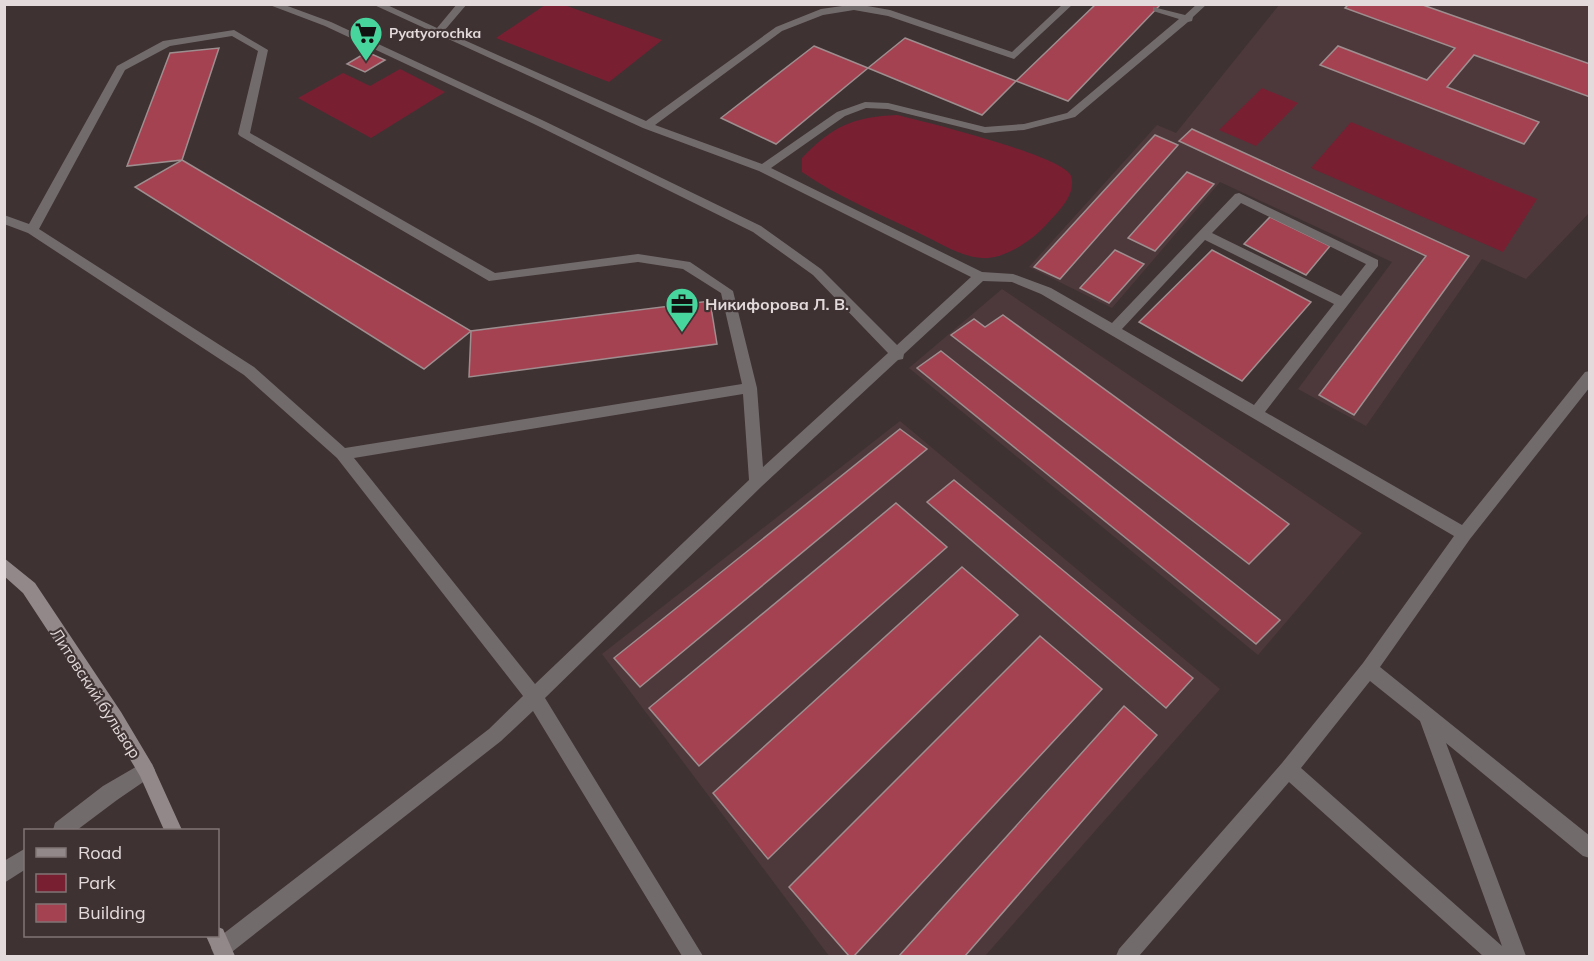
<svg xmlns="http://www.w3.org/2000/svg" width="1594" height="961" viewBox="0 0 1594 961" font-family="Mulish,sans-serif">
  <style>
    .built { fill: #4d393b }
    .green { fill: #791f32 }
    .building { fill: #a44252; stroke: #9e8e8f; stroke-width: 1.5 }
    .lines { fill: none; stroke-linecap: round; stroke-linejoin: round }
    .lane { fill: #726b6c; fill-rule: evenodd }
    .secondary { fill: #938889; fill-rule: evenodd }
    .labels { text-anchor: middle; stroke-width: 4.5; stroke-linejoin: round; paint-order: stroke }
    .far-poi-label { font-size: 14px; font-weight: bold; fill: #e3dadb; stroke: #3f3233; text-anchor: start }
    .poi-label { font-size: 16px; font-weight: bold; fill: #e3dadb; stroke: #3f3233; text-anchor: start }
    .street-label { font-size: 16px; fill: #e3dadb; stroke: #3f3233 }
  </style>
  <rect width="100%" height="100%" fill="#3f3233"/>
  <g class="built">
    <polygon points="1279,5 1589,5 1589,213 1526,279 1482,259 1366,426 1298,389 1392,262 1220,182 1112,308 1029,267 1157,125 1176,133"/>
    <polygon points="1002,289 1362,533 1258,655 909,368"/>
    <polygon points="900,421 1220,689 985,956 829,956 602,654"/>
  </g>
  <g class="green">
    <polygon points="564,4 564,5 662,40 609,82 496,38 545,5"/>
    <polygon points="400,69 445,92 371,138 298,98 343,73 370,86"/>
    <polygon points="1262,88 1298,103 1256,146 1219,130"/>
    <path d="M897,115C922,121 1064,156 1071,176C1077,195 1057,213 1045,226C1031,241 1003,260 982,258C961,257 938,242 919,233C880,214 838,197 802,172V158C833,126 853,117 897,115Z"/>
    <polygon points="1351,122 1537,199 1503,252 1311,168"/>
  </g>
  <g class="building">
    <polygon points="1096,4 1161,4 1068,101 1016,81"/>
    <polygon points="1349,4 1420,4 1590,64 1590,97 1474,55 1447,87 1539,122 1524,144 1320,65 1338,46 1427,80 1455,48 1345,8"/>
    <polygon points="905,38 1016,81 982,115 868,68"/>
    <polygon points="814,46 868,68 776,144 721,118"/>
    <polygon points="219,48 182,160 127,166 170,53"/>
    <polygon points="367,52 385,60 365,72 347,64"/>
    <polygon points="1192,129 1469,256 1354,415 1319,395 1426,256 1179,141"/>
    <polygon points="1155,135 1178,145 1060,279 1034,267"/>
    <polygon points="182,160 471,331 424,369 135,187"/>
    <polygon points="1187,172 1214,184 1155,251 1128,238"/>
    <polygon points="1270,217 1330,246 1306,275 1244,244"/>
    <polygon points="1115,250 1144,264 1109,303 1080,288"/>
    <polygon points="1212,250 1311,302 1242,381 1139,322"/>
    <polygon points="710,301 717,344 469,377 471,331"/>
    <polygon points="1003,315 1289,524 1249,564 951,335 974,319 985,327"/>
    <polygon points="941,351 1280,620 1256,644 917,368"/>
    <polygon points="900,429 927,449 640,687 614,658"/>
    <polygon points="954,480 1193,678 1166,708 927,502"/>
    <polygon points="896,503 947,547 699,766 649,708"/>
    <polygon points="962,567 1018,615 768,859 713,793"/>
    <polygon points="1040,636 1102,689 854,956 849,956 789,887"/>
    <polygon points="1124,706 1157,735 965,956 899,956"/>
  </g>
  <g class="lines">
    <g class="lane">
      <path d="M267,4H282L331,22L542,120L761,226L821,269L897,345L971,277L759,171L643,128L372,4H385L437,28L457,4H467L444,31L646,121L776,27L821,9L856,4L890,10L1012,52L1063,4H1073L1014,59L888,16L854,10L823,15L782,31L655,125L762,164L837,112L865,102L888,103L985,127L1024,124L1067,113L1179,19L1153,11V7L1185,15L1197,4H1207L1193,17L1192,21L1188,22L1075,117L1024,130L985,133L888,109L866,108L845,116L771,168L982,272L1013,274L1051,288L1112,323L1235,194L1239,193L1378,260V266L1265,412L1462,525L1585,372L1590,371V387L1470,539L1380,667L1590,836V858L1583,856L1446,743L1526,956H1483L1289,782L1139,956H1116L1119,949L1282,763L1363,663L1454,536L1041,294L1012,282L983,281L904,354L903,359L898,360L762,486L545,698L703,956H682L533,711L501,741L228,955H214L211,948L214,941L489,729L523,696L337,458L244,375L28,233L4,224V215L29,224L117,66L163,41L234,30L268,50L250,133L495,273L638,254L690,262L733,291L757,388L763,467L888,353L813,275L753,232L534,124L325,26ZM232,36L258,51L238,134L240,136L489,281L638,262L683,269L721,293L742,384L345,448L254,367L39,229L125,70L170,46ZM1241,203L1366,264L1341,296L1212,233ZM1205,240L1334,304L1254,405L1122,329ZM743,394L749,480L535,684L354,458ZM1370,681L1420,721L1502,946L1301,768Z"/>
      <polygon points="146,761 152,764 155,770 152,776 117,800 77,830 53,830 55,823 103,786"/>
      <polygon points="26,848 26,869 4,883 4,861"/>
    </g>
    <g class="secondary">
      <polygon points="4,558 35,583 121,712 152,764 182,830 164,830 140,776 109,724 23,593 4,576"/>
      <polygon points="218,927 223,929 235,956 215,956 206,936 218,936"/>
    </g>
  </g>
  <defs>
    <symbol id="supermarket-pin" viewBox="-11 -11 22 30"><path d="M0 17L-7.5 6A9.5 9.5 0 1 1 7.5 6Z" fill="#48d49d" stroke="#3f3233"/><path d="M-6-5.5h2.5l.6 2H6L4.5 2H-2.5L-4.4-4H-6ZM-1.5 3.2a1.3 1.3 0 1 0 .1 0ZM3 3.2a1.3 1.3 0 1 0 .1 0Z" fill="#111"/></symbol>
    <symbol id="office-pin" viewBox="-11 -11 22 30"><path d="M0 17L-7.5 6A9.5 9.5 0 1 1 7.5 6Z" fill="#48d49d" stroke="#3f3233"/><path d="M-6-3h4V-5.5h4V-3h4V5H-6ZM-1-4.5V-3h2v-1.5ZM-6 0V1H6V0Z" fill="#111"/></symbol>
  </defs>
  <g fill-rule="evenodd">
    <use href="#supermarket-pin" x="347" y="14" width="38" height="52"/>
    <use href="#office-pin" x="663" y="285" width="38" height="52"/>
  </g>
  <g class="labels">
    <g class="far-poi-label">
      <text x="389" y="38">Pyatyorochka</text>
    </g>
    <g class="poi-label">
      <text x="705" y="310">Никифорова Л. В.</text>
    </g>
    <g class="street-label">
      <text transform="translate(96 693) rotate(57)" y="6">Литовский бульвар</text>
    </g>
  </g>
  <rect width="1594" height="961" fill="none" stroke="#e3dadb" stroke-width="12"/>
  <rect x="24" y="829" width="195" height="108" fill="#3f3233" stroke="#817576" stroke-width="1.5"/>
  <rect x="36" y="848" width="30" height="9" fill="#938889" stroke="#817576" stroke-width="1.5"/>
  <text x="78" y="859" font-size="18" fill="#e3dadb">Road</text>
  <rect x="36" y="874" width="30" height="18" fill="#791f32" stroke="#817576" stroke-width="1.5"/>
  <text x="78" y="889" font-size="18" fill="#e3dadb">Park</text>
  <rect x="36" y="904" width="30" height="18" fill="#a44252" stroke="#817576" stroke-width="1.5"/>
  <text x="78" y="919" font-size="18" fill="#e3dadb">Building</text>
</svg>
